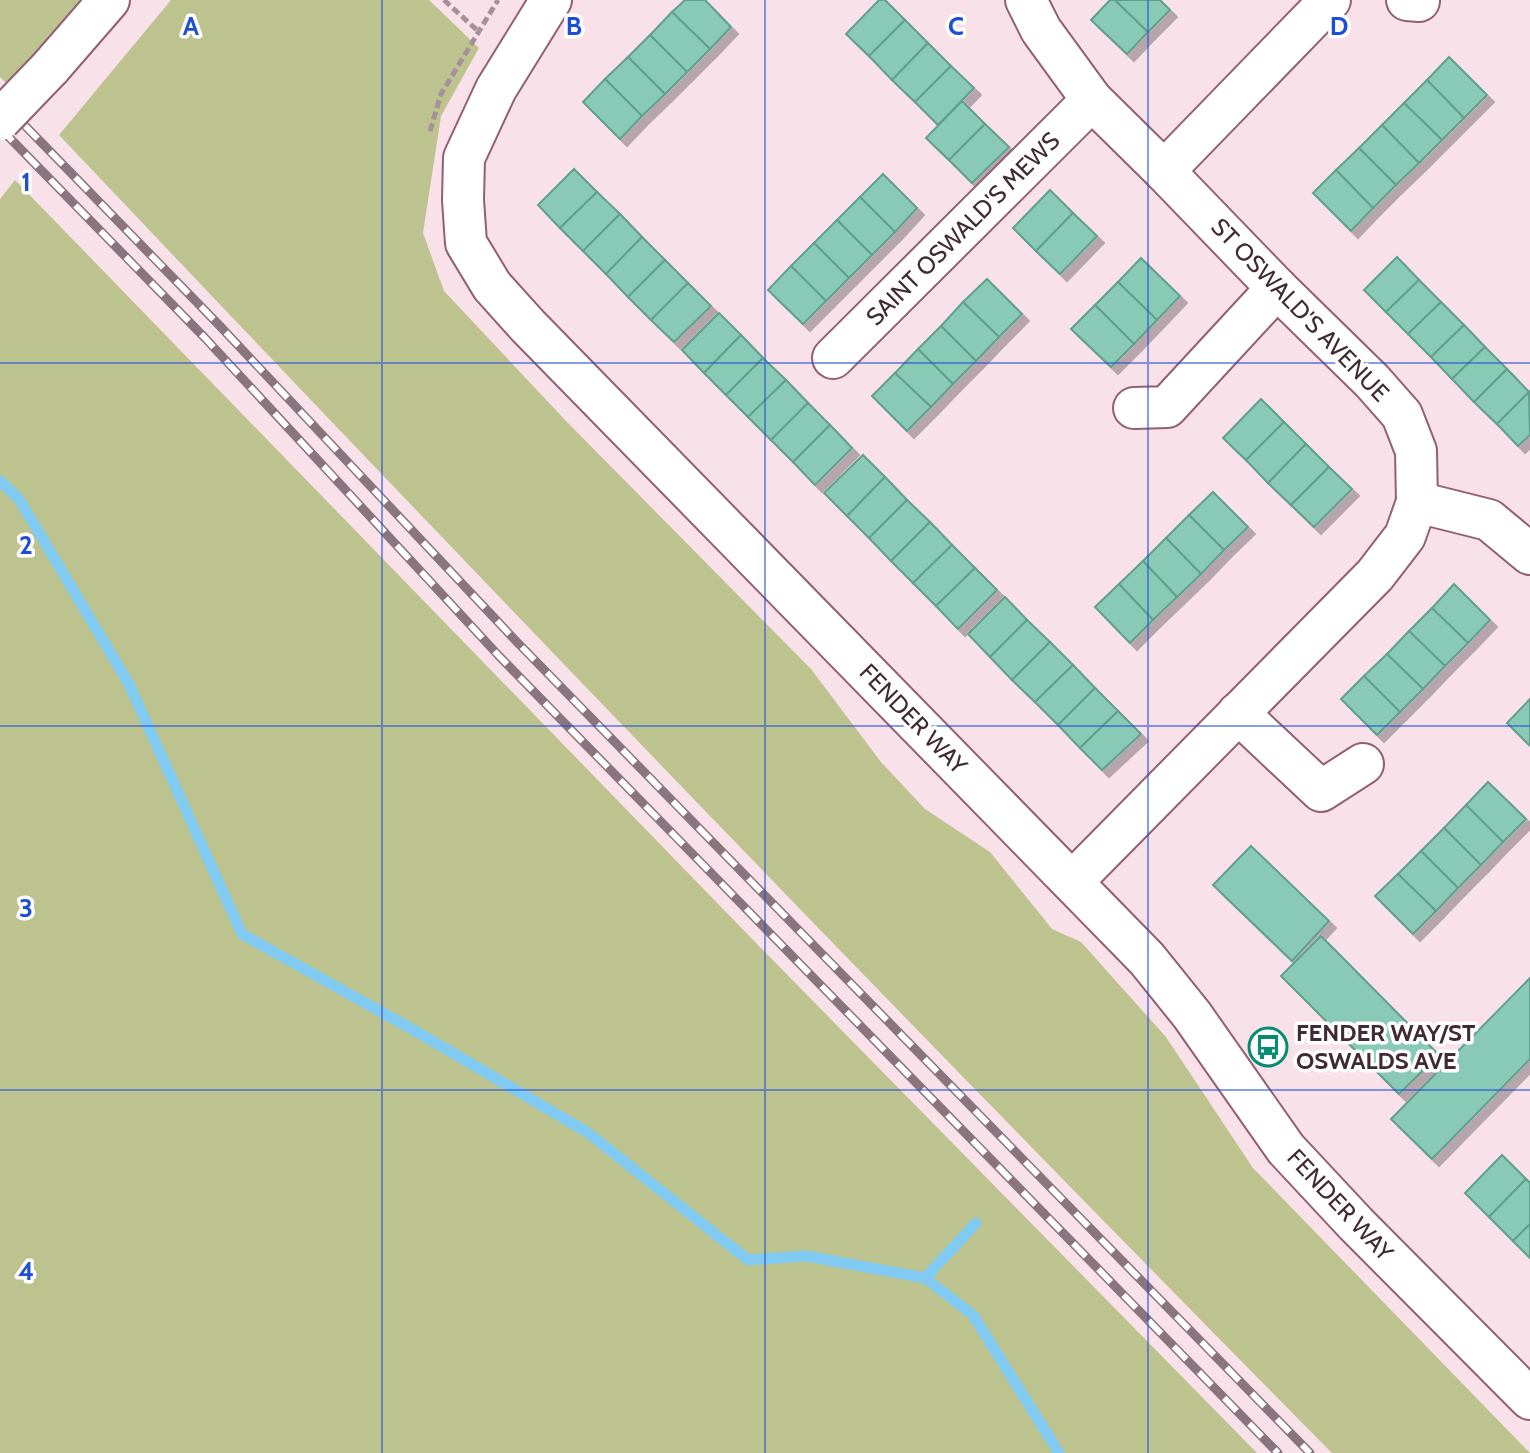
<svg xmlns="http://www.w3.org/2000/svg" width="1530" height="1453" viewBox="0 0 1530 1453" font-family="Cabin,sans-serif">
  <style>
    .green { fill: #bdc38e }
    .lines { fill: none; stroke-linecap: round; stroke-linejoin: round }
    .stream { stroke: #81cbf3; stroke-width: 11 }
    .building { fill: #89cab6; stroke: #60a08d; stroke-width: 2; filter: url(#shadow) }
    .minor-casing { stroke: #925f74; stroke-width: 44 }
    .path { stroke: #a79099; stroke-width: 5; stroke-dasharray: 8 4; stroke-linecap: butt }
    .minor { stroke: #fff; stroke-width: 40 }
    .rail-casing { stroke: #8a747d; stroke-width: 9 }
    .rail { stroke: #fff; stroke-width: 6; stroke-dasharray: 18; stroke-linecap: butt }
    .minor-bridge-casing { stroke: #925f74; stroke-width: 44; stroke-linecap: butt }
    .minor-bridge { stroke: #fff; stroke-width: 40 }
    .grid { fill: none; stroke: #1d4ed8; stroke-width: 2; stroke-opacity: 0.55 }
    .labels { text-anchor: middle; stroke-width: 7; stroke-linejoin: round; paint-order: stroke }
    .street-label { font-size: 24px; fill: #402a33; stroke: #fff }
    .poi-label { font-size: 24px; font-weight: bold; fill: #402a33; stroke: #fff; text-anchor: start }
    .grid-label { font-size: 26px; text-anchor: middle; font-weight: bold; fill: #1d4ed8; stroke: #fff; stroke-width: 7; stroke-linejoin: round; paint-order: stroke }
  </style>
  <defs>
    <filter id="shadow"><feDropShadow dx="7" dy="7" stdDeviation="0" flood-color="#0004"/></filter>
  </defs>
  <rect width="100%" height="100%" fill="#f9e1ea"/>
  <g class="green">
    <polygon points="0,0 90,0 11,88 0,77"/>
    <path d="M171,0H429L479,48L441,116L423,233L444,291L566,421L811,669L881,762L925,809L990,852L1052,929L1081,942L1166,1037L1253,1168L1530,1453H1332C902,1018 479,578 59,135Z"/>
    <polygon points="15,180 758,945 1257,1453 0,1453 0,199"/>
  </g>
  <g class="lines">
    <g class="stream">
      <polyline points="0,481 19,499 129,684 242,934 417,1032 587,1132 748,1260 806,1256 925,1278 973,1315 1059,1453"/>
      <polyline points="925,1278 976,1223"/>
    </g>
  </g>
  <g class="building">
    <polygon points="685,0 705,0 731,27 710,49 672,12"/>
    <polygon points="879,0 885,0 905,20 869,56 846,34"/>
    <polygon points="1110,0 1115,0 1148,32 1127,54 1091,20"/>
    <polygon points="1115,0 1160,0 1170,10 1148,32"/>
    <polygon points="672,12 710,49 687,72 650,35"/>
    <polygon points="905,20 928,43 892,80 869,56"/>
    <polygon points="650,35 687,72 665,94 628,57"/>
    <polygon points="928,43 951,66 915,102 892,80"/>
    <polygon points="628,57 665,94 642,116 605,79"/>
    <polygon points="1449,57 1487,95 1464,118 1427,80"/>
    <polygon points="951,66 974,88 938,125 915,102"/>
    <polygon points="605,79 642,116 620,139 583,102"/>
    <polygon points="1427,80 1464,118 1442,140 1404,103"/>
    <polygon points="962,101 985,124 949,160 926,138"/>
    <polygon points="1404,103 1442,140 1419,163 1382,125"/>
    <polygon points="985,124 1009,147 972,183 949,160"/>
    <polygon points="1382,125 1419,163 1396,185 1359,148"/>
    <polygon points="1359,148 1396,185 1373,208 1336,170"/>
    <polygon points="574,169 597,192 560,228 538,205"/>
    <polygon points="1336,170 1373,208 1351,231 1313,193"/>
    <polygon points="883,174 917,208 895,232 860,197"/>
    <polygon points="1050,190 1073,213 1036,251 1013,228"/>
    <polygon points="597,192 620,214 583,251 560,228"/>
    <polygon points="860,197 895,232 872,255 837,220"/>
    <polygon points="1073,213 1097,236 1060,274 1036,251"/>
    <polygon points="620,214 642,237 606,274 583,251"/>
    <polygon points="837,220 872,255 849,278 814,243"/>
    <polygon points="642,237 665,260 628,297 606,274"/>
    <polygon points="814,243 849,278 826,301 791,266"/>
    <polygon points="1397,257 1419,280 1386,312 1364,290"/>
    <polygon points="1141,258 1180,296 1157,320 1118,282"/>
    <polygon points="665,260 688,283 651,320 628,297"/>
    <polygon points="791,266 826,301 803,324 768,290"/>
    <polygon points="987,279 1022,314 999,337 963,302"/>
    <polygon points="1419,280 1441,302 1408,334 1386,312"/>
    <polygon points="1118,282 1157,320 1134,344 1095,305"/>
    <polygon points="688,283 711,306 674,342 651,320"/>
    <polygon points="963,302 999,337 976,361 941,326"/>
    <polygon points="1441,302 1464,325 1431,357 1408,334"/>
    <polygon points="1095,305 1134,344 1111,367 1071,329"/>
    <polygon points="719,313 741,335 704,373 682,350"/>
    <polygon points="1464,325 1485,347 1452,379 1431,357"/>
    <polygon points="941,326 976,361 953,384 918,349"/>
    <polygon points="741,335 763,358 726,395 704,373"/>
    <polygon points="1485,347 1507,369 1474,402 1452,379"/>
    <polygon points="918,349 953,384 931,407 895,373"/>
    <polygon points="763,358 786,380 748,417 726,395"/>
    <polygon points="1507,369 1529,392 1497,424 1474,402"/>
    <polygon points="895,373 931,407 907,431 872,396"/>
    <polygon points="786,380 808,403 771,440 748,417"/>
    <polygon points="1529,392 1530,435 1518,446 1497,424"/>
    <polygon points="1261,399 1284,422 1246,460 1223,438"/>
    <polygon points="808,403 830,425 793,462 771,440"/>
    <polygon points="1284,422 1306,444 1268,483 1246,460"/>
    <polygon points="830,425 852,448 815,485 793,462"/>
    <polygon points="1306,444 1329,467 1291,505 1268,483"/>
    <polygon points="863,455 885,477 847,516 824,493"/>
    <polygon points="1329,467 1352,489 1314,527 1291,505"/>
    <polygon points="885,477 907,500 869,538 847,516"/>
    <polygon points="1213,492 1248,527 1224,550 1189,515"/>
    <polygon points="907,500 930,522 891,561 869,538"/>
    <polygon points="1189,515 1224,550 1201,574 1166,538"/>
    <polygon points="930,522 952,545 913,583 891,561"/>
    <polygon points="1166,538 1201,574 1177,597 1143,561"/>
    <polygon points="952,545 975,568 936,606 913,583"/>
    <polygon points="1143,561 1177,597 1153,620 1119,584"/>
    <polygon points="975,568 997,590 958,629 936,606"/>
    <polygon points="1119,584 1153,620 1130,643 1095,607"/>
    <polygon points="1454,584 1490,620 1468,643 1432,608"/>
    <polygon points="1005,597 1027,620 990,657 968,634"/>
    <polygon points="1432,608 1468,643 1445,666 1409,631"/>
    <polygon points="1027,620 1050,642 1012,680 990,657"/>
    <polygon points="1409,631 1445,666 1423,689 1387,654"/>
    <polygon points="1050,642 1073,665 1035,702 1012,680"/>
    <polygon points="1387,654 1423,689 1400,712 1364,676"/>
    <polygon points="1073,665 1095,688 1058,725 1035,702"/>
    <polygon points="1364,676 1400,712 1377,735 1341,699"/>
    <polygon points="1095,688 1118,711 1080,748 1058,725"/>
    <polygon points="1530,699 1530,745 1529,745 1507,723"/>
    <polygon points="1118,711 1141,734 1102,770 1080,748"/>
    <polygon points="1488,782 1526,819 1503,842 1466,805"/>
    <polygon points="1466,805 1503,842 1481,865 1444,828"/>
    <polygon points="1444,828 1481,865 1458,888 1421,851"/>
    <polygon points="1251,846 1329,921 1292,961 1213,885"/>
    <polygon points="1421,851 1458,888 1436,911 1398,874"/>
    <polygon points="1398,874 1436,911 1413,934 1375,896"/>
    <polygon points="1321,936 1439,1055 1399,1094 1281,976"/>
    <polygon points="1530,978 1530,1059 1432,1159 1391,1119"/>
    <polygon points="1502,1155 1526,1179 1489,1217 1465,1193"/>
    <polygon points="1526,1179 1530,1183 1530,1224 1513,1241 1489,1217"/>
    <polygon points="1530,1224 1530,1258 1513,1241"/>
  </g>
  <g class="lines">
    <defs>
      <g id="minor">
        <polyline points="551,0 496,89 464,158 463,200 466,243 492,286 528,326 1147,959 1192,1015 1286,1149 1356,1224 1530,1399"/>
        <polyline points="1026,0 1041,30 1092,100 1164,171 1277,288 1372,381 1402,415 1416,451 1417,502 1405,536 1375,575 1072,882"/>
        <polyline points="1407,0 1419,1"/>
        <polyline points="50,68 109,0"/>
        <polyline points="1164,171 1330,0"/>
        <polyline points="833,358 1092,100"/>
        <polyline points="1134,408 1167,407 1277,288"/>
        <polyline points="1417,502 1489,520 1530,554"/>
        <polyline points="1238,713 1321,791 1363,764"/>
      </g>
    </defs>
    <use href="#minor" class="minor-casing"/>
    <g class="path">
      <polyline points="444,0 478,31"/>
      <polyline points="430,131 441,94 498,0"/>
    </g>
    <use href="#minor" class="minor"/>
    <defs>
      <g id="rail">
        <polyline points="0,100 218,324 515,640 1310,1453"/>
        <polyline points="0,128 205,338 499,656 1278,1453"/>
      </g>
    </defs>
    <use href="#rail" class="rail-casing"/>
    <use href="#rail" class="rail"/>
    <defs>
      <polyline id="minor-bridge" points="0,120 50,68"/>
    </defs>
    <use href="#minor-bridge" class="minor-bridge-casing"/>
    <use href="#minor-bridge" class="minor-bridge"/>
  </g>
  <path class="grid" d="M382,0V1453M765,0V1453M1148,0V1453M0,363H1530M0,726H1530M0,1090H1530"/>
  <defs>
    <symbol id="bus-ring" viewBox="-11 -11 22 22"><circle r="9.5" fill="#fff" stroke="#068c72" stroke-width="1.5"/><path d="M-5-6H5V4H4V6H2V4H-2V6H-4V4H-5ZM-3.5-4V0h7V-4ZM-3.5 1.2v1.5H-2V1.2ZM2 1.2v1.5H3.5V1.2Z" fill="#068c72"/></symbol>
  </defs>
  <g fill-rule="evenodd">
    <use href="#bus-ring" x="1246" y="1025" width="44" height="44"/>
  </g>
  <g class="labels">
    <g class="street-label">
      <text transform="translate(963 229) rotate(-45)" y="8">SAINT OSWALD'S MEWS</text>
      <text transform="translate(1300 310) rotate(46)" y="8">ST OSWALD'S AVENUE</text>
      <text transform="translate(913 719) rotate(46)" y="8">FENDER WAY</text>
      <text transform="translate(1340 1205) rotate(47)" y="8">FENDER WAY</text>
    </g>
    <g class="poi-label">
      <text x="1296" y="1041">FENDER WAY/ST<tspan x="1296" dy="28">OSWALDS AVE</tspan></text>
    </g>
  </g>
  <g class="grid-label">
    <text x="191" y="35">A</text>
    <text x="574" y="35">B</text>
    <text x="956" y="35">C</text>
    <text x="1339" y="35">D</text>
    <text x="26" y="191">1</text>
    <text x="26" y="554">2</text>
    <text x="26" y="917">3</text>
    <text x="26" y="1280">4</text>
  </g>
</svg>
